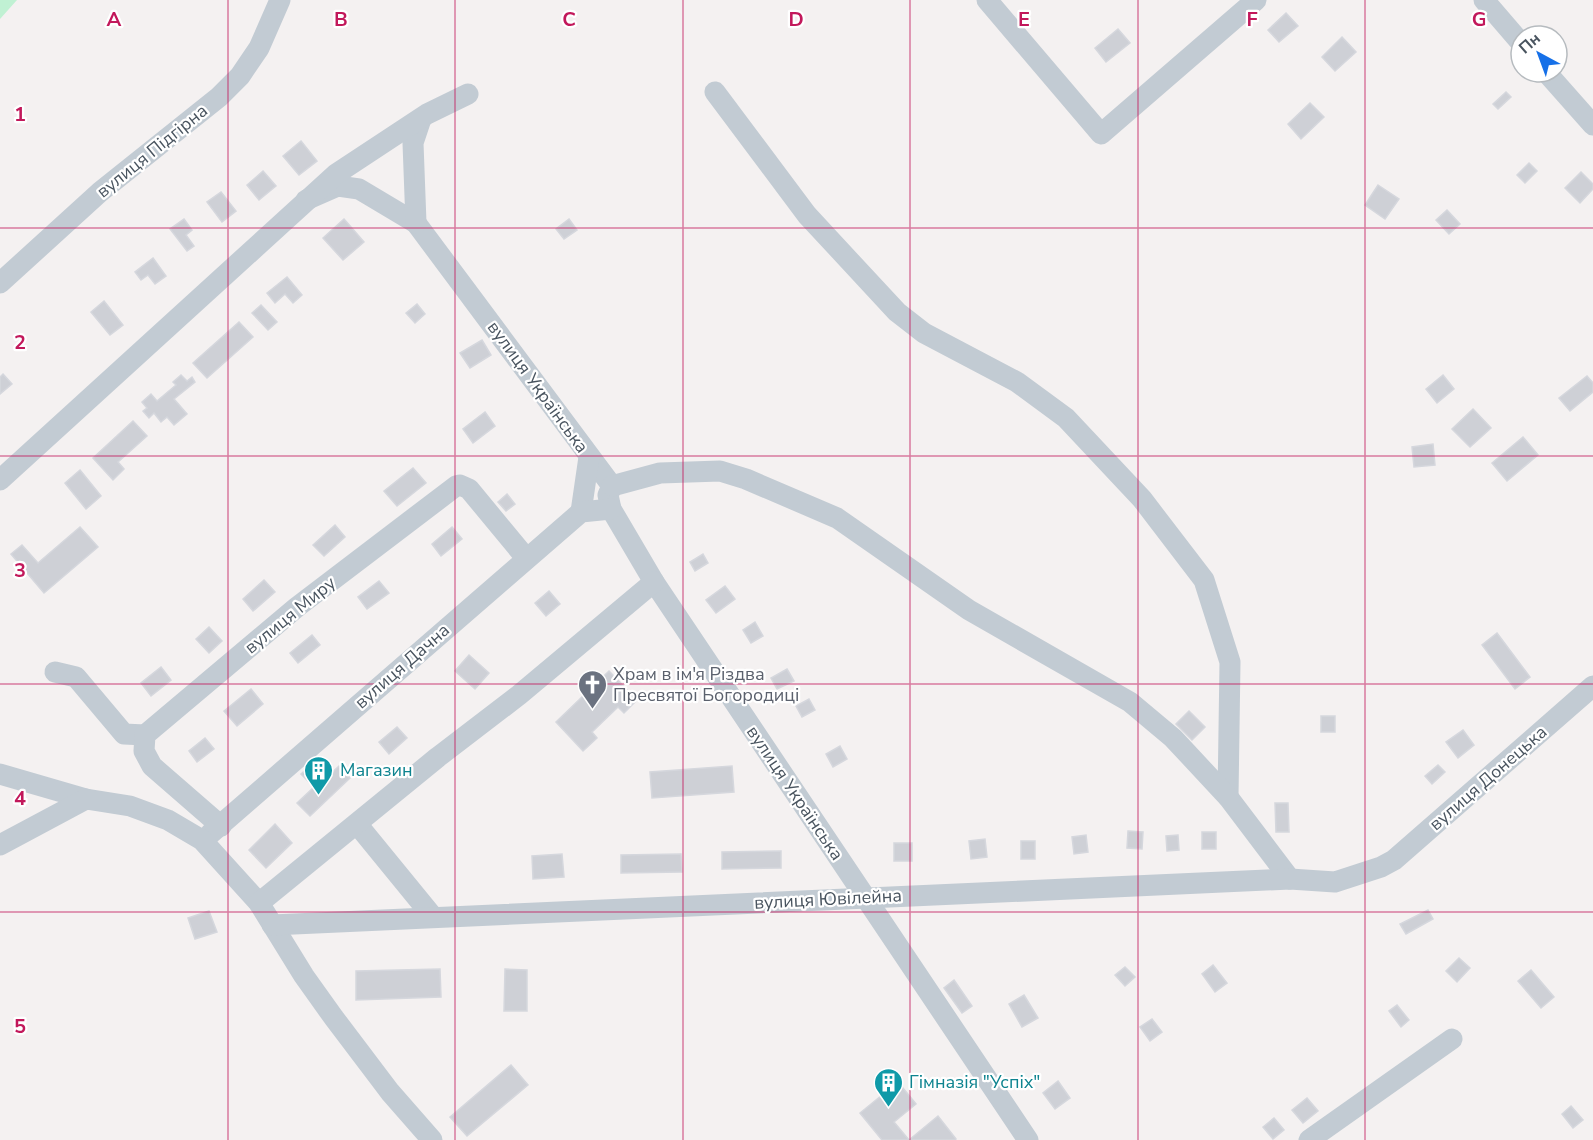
<svg xmlns="http://www.w3.org/2000/svg" width="1593" height="1140" viewBox="0 0 1593 1140" font-family="'Nunito Sans',sans-serif">
  <style>
    .green { fill: #c0f1d3 }
    .building { fill: #ced0d6; stroke: #d5d7dd; stroke-width: 1.5 }
    .lines { fill: none; stroke-linecap: round; stroke-linejoin: round }
    .minor { stroke: #c2cbd3; stroke-width: 21 }
    .grid { fill: none; stroke: #c2185b; stroke-width: 1.5; stroke-opacity: 0.55 }
    .labels { text-anchor: middle; stroke-width: 4.5; stroke-linejoin: round; paint-order: stroke }
    .street-label { font-size: 18px; fill: #49545f; stroke: #fff }
    .worship-label { font-size: 18px; fill: #5b616d; stroke: #fff; text-anchor: start }
    .culture-label { font-size: 18px; fill: #0d838f; stroke: #fff; text-anchor: start }
    .grid-label { font-size: 20px; text-anchor: middle; font-weight: bold; fill: #c2185b; stroke: #fff; stroke-width: 4.5; stroke-linejoin: round; paint-order: stroke }
  </style>
  <rect width="100%" height="100%" fill="#f4f1f1"/>
  <polygon class="green" points="0,0 17,0 0,19"/>
  <g class="building">
    <polygon points="1286,13 1298,26 1279,42 1268,30"/>
    <polygon points="1118,29 1130,43 1106,62 1095,48"/>
    <polygon points="1342,37 1356,52 1335,71 1322,57"/>
    <polygon points="1506,92 1511,97 1498,109 1493,104"/>
    <polygon points="1310,103 1324,117 1301,139 1288,124"/>
    <polygon points="301,141 317,161 299,175 283,156"/>
    <polygon points="1529,163 1537,171 1525,183 1517,175"/>
    <polygon points="263,171 276,186 259,200 247,185"/>
    <polygon points="1581,172 1593,184 1593,189 1580,203 1565,188"/>
    <polygon points="1378,185 1399,199 1385,219 1365,205"/>
    <polygon points="221,192 236,211 222,222 207,202"/>
    <polygon points="1447,210 1460,224 1449,234 1436,220"/>
    <polygon points="184,219 192,230 186,235 194,246 187,251 170,229"/>
    <polygon points="344,219 364,242 343,260 323,238"/>
    <polygon points="569,219 577,230 564,239 556,229"/>
    <polygon points="153,258 166,276 155,284 148,275 141,280 135,272"/>
    <polygon points="287,277 302,295 293,303 285,294 275,303 267,293"/>
    <polygon points="104,301 123,325 110,335 91,312"/>
    <polygon points="417,304 425,314 415,323 406,313"/>
    <polygon points="261,305 277,322 268,330 252,313"/>
    <polygon points="239,322 253,337 207,378 193,363"/>
    <polygon points="482,340 491,355 470,368 460,353"/>
    <polygon points="3,374 12,384 0,394 0,377"/>
    <polygon points="181,375 187,381 192,377 195,382 174,399 187,414 174,425 167,417 161,422 154,413 149,418 143,411 147,408 142,402 151,394 157,401 176,385 173,382"/>
    <polygon points="1443,375 1454,389 1437,403 1426,389"/>
    <polygon points="1587,376 1593,383 1593,392 1570,411 1559,398"/>
    <polygon points="1473,409 1491,428 1470,447 1452,429"/>
    <polygon points="485,412 495,426 473,443 463,429"/>
    <polygon points="133,421 147,436 118,462 124,469 113,480 93,458"/>
    <polygon points="1523,437 1538,455 1507,481 1492,463"/>
    <polygon points="1433,444 1435,465 1414,467 1412,447"/>
    <polygon points="413,468 426,483 397,506 384,491"/>
    <polygon points="80,470 101,496 86,509 65,483"/>
    <polygon points="507,494 515,504 506,511 498,502"/>
    <polygon points="335,525 345,537 324,556 313,545"/>
    <polygon points="80,527 98,547 44,593 11,554 22,545 38,563"/>
    <polygon points="452,527 462,539 441,556 432,544"/>
    <polygon points="703,554 708,563 695,571 690,562"/>
    <polygon points="264,580 275,592 253,611 243,599"/>
    <polygon points="379,581 389,593 367,609 358,597"/>
    <polygon points="725,586 735,599 716,613 706,600"/>
    <polygon points="549,591 560,604 546,616 535,603"/>
    <polygon points="755,622 763,636 751,643 743,630"/>
    <polygon points="209,627 222,641 209,653 196,639"/>
    <polygon points="1497,633 1530,677 1515,689 1482,645"/>
    <polygon points="312,635 320,645 298,663 290,653"/>
    <polygon points="469,655 489,673 475,689 455,671"/>
    <polygon points="161,667 171,680 151,696 141,683"/>
    <polygon points="787,669 794,681 777,689 771,678"/>
    <polygon points="609,671 637,700 624,713 618,707 592,732 597,738 583,751 556,722"/>
    <polygon points="251,689 263,704 237,726 224,711"/>
    <polygon points="809,699 815,710 802,717 796,706"/>
    <polygon points="1189,711 1205,727 1192,740 1176,724"/>
    <rect x="1321" y="716" width="14" height="16"/>
    <polygon points="397,727 407,738 389,754 379,742"/>
    <polygon points="1463,730 1474,745 1458,758 1446,742"/>
    <polygon points="205,738 214,749 197,762 189,751"/>
    <polygon points="840,746 847,759 833,767 826,754"/>
    <polygon points="1438,765 1445,772 1432,784 1425,776"/>
    <polygon points="310,766 324,780 339,766 350,778 310,816 297,803 314,787 301,774"/>
    <polygon points="732,766 734,792 652,798 650,772"/>
    <polygon points="1275,803 1288,803 1289,832 1276,832"/>
    <polygon points="275,824 292,843 266,868 249,850"/>
    <polygon points="1128,831 1143,832 1142,849 1127,848"/>
    <rect x="1202" y="832" width="14" height="17"/>
    <polygon points="1086,835 1088,852 1074,854 1072,837"/>
    <polygon points="1178,835 1179,850 1167,851 1166,836"/>
    <polygon points="985,839 987,857 971,859 969,841"/>
    <rect x="1021" y="841" width="14" height="18"/>
    <rect x="894" y="843" width="18" height="18"/>
    <polygon points="781,851 781,868 722,869 722,852"/>
    <polygon points="562,854 564,877 533,879 532,856"/>
    <polygon points="681,854 682,872 621,873 621,855"/>
    <polygon points="1428,910 1433,919 1406,934 1400,924"/>
    <polygon points="209,911 217,932 195,939 188,918"/>
    <polygon points="1459,958 1470,968 1457,982 1446,971"/>
    <polygon points="1213,965 1227,983 1215,992 1202,974"/>
    <polygon points="1125,967 1135,977 1125,986 1115,975"/>
    <polygon points="440,969 441,997 356,1000 356,971"/>
    <polygon points="505,969 527,970 527,1011 504,1011"/>
    <polygon points="1531,970 1554,997 1541,1008 1518,981"/>
    <polygon points="954,980 972,1006 962,1013 944,988"/>
    <polygon points="1024,995 1038,1018 1022,1027 1009,1004"/>
    <polygon points="1397,1005 1409,1020 1401,1027 1389,1011"/>
    <polygon points="1152,1019 1162,1032 1150,1041 1140,1027"/>
    <polygon points="511,1065 528,1085 467,1136 450,1117"/>
    <polygon points="1058,1081 1070,1098 1055,1109 1043,1093"/>
    <polygon points="898,1082 916,1104 894,1122 909,1140 938,1116 956,1139 955,1140 882,1140 860,1113"/>
    <polygon points="1307,1098 1318,1111 1303,1123 1292,1110"/>
    <polygon points="1571,1106 1583,1120 1573,1128 1562,1114"/>
    <polygon points="1274,1118 1284,1130 1273,1139 1263,1127"/>
  </g>
  <g class="lines">
    <g class="minor">
      <polyline points="987,0 1101,134 1256,0"/>
      <polyline points="1484,0 1521,43"/>
      <polyline points="1546,72 1593,125"/>
      <polyline points="715,92 807,215 897,312 924,333 1017,382 1066,418 1142,499 1204,580 1230,662 1228,797"/>
      <polyline points="306,200 338,186 359,189 416,223 612,486 608,495 611,509 654,582 1028,1140"/>
      <polyline points="416,223 413,143 421,119"/>
      <polyline points="0,283 100,192 219,97 240,76 259,48 280,0"/>
      <polyline points="0,480 336,174 427,114 468,94"/>
      <polyline points="612,486 660,473 720,471 746,479 837,518 969,610 1130,702 1173,738 1228,797 1290,879"/>
      <polyline points="581,512 589,457"/>
      <polyline points="55,672 76,677 124,734 145,735"/>
      <polyline points="0,774 86,799"/>
      <polyline points="357,824 433,917"/>
      <polyline points="221,826 152,766 144,751 145,735 297,607 456,486 460,485 469,489 526,558"/>
      <polyline points="210,834 581,512 611,509"/>
      <polyline points="0,845 86,799 130,806 168,820 202,840 259,903 304,976 334,1018 390,1092 432,1140"/>
      <polyline points="259,903 438,757 519,695 654,582"/>
      <polyline points="272,925 1290,879 1335,882 1381,867 1394,860 1593,686"/>
      <polyline points="1309,1140 1452,1039"/>
    </g>
  </g>
  <path class="grid" d="M228,0V1140M455,0V1140M683,0V1140M910,0V1140M1138,0V1140M1365,0V1140M0,228H1593M0,456H1593M0,684H1593M0,912H1593"/>
  <defs>
    <symbol id="church-pin" viewBox="-11 -11 22 30"><path d="M0 17L-7.5 6A9.5 9.5 0 1 1 7.5 6Z" fill="#6b7280" stroke="#fff"/><path d="M-1.2-6h2.4v3.5h3.3v2.4h-3.3V6h-2.4V-.1h-3.3v-2.4h3.3Z" fill="#fff"/></symbol>
    <symbol id="building-pin" viewBox="-11 -11 22 30"><path d="M0 17L-7.5 6A9.5 9.5 0 1 1 7.5 6Z" fill="#0f9aa8" stroke="#fff"/><path d="M-4-6H4V6H1V3H-1V6H-4ZM-2.5-4.3h1.7v1.8h-1.7ZM.8-4.3h1.7v1.8H.8ZM-2.5-1h1.7V.8h-1.7ZM.8-1h1.7V.8H.8Z" fill="#fff"/></symbol>
  </defs>
  <g fill-rule="evenodd">
    <use href="#church-pin" x="576" y="668" width="33" height="45"/>
    <use href="#building-pin" x="302" y="754" width="33" height="45"/>
    <use href="#building-pin" x="872" y="1066" width="33" height="45"/>
  </g>
  <g class="labels">
    <g class="street-label">
      <text transform="translate(152 151) rotate(-39)" y="6">вулиця Підгірна</text>
      <text transform="translate(538 387) rotate(54)" y="6">вулиця Українська</text>
      <text transform="translate(290 615) rotate(-39)" y="6">вулиця Миру</text>
      <text transform="translate(402 666) rotate(-41)" y="6">вулиця Дачна</text>
      <text transform="translate(1488 778) rotate(-41)" y="6">вулиця Донецька</text>
      <text transform="translate(795 793) rotate(56)" y="6">вулиця Українська</text>
      <text transform="translate(828 899) rotate(-3)" y="6">вулиця Ювілейна</text>
    </g>
    <g class="worship-label">
      <text x="613" y="680">Храм в ім'я Різдва<tspan x="613" dy="21">Пресвятої Богородиці</tspan></text>
    </g>
    <g class="culture-label">
      <text x="340" y="776">Магазин</text>
      <text x="909" y="1088">Гімназія "Успіх"</text>
    </g>
  </g>
  <g class="grid-label">
    <text x="114" y="26">A</text>
    <text x="341" y="26">B</text>
    <text x="569" y="26">C</text>
    <text x="796" y="26">D</text>
    <text x="1024" y="26">E</text>
    <text x="1252" y="26">F</text>
    <text x="1479" y="26">G</text>
    <text x="20" y="121">1</text>
    <text x="20" y="349">2</text>
    <text x="20" y="577">3</text>
    <text x="20" y="805">4</text>
    <text x="20" y="1033">5</text>
  </g>
  <g transform="translate(1539 54) rotate(319)"><circle r="28" fill="#ffffff" stroke="#b6bbbf" stroke-width="1.5"/>
  <path d="M0-4.5L10 22L0 15L-10 22Z" fill="#1670e8"/>
  <text y="-9" font-size="16" font-weight="bold" text-anchor="middle" fill="#49545f">Пн</text>
  </g>
</svg>
